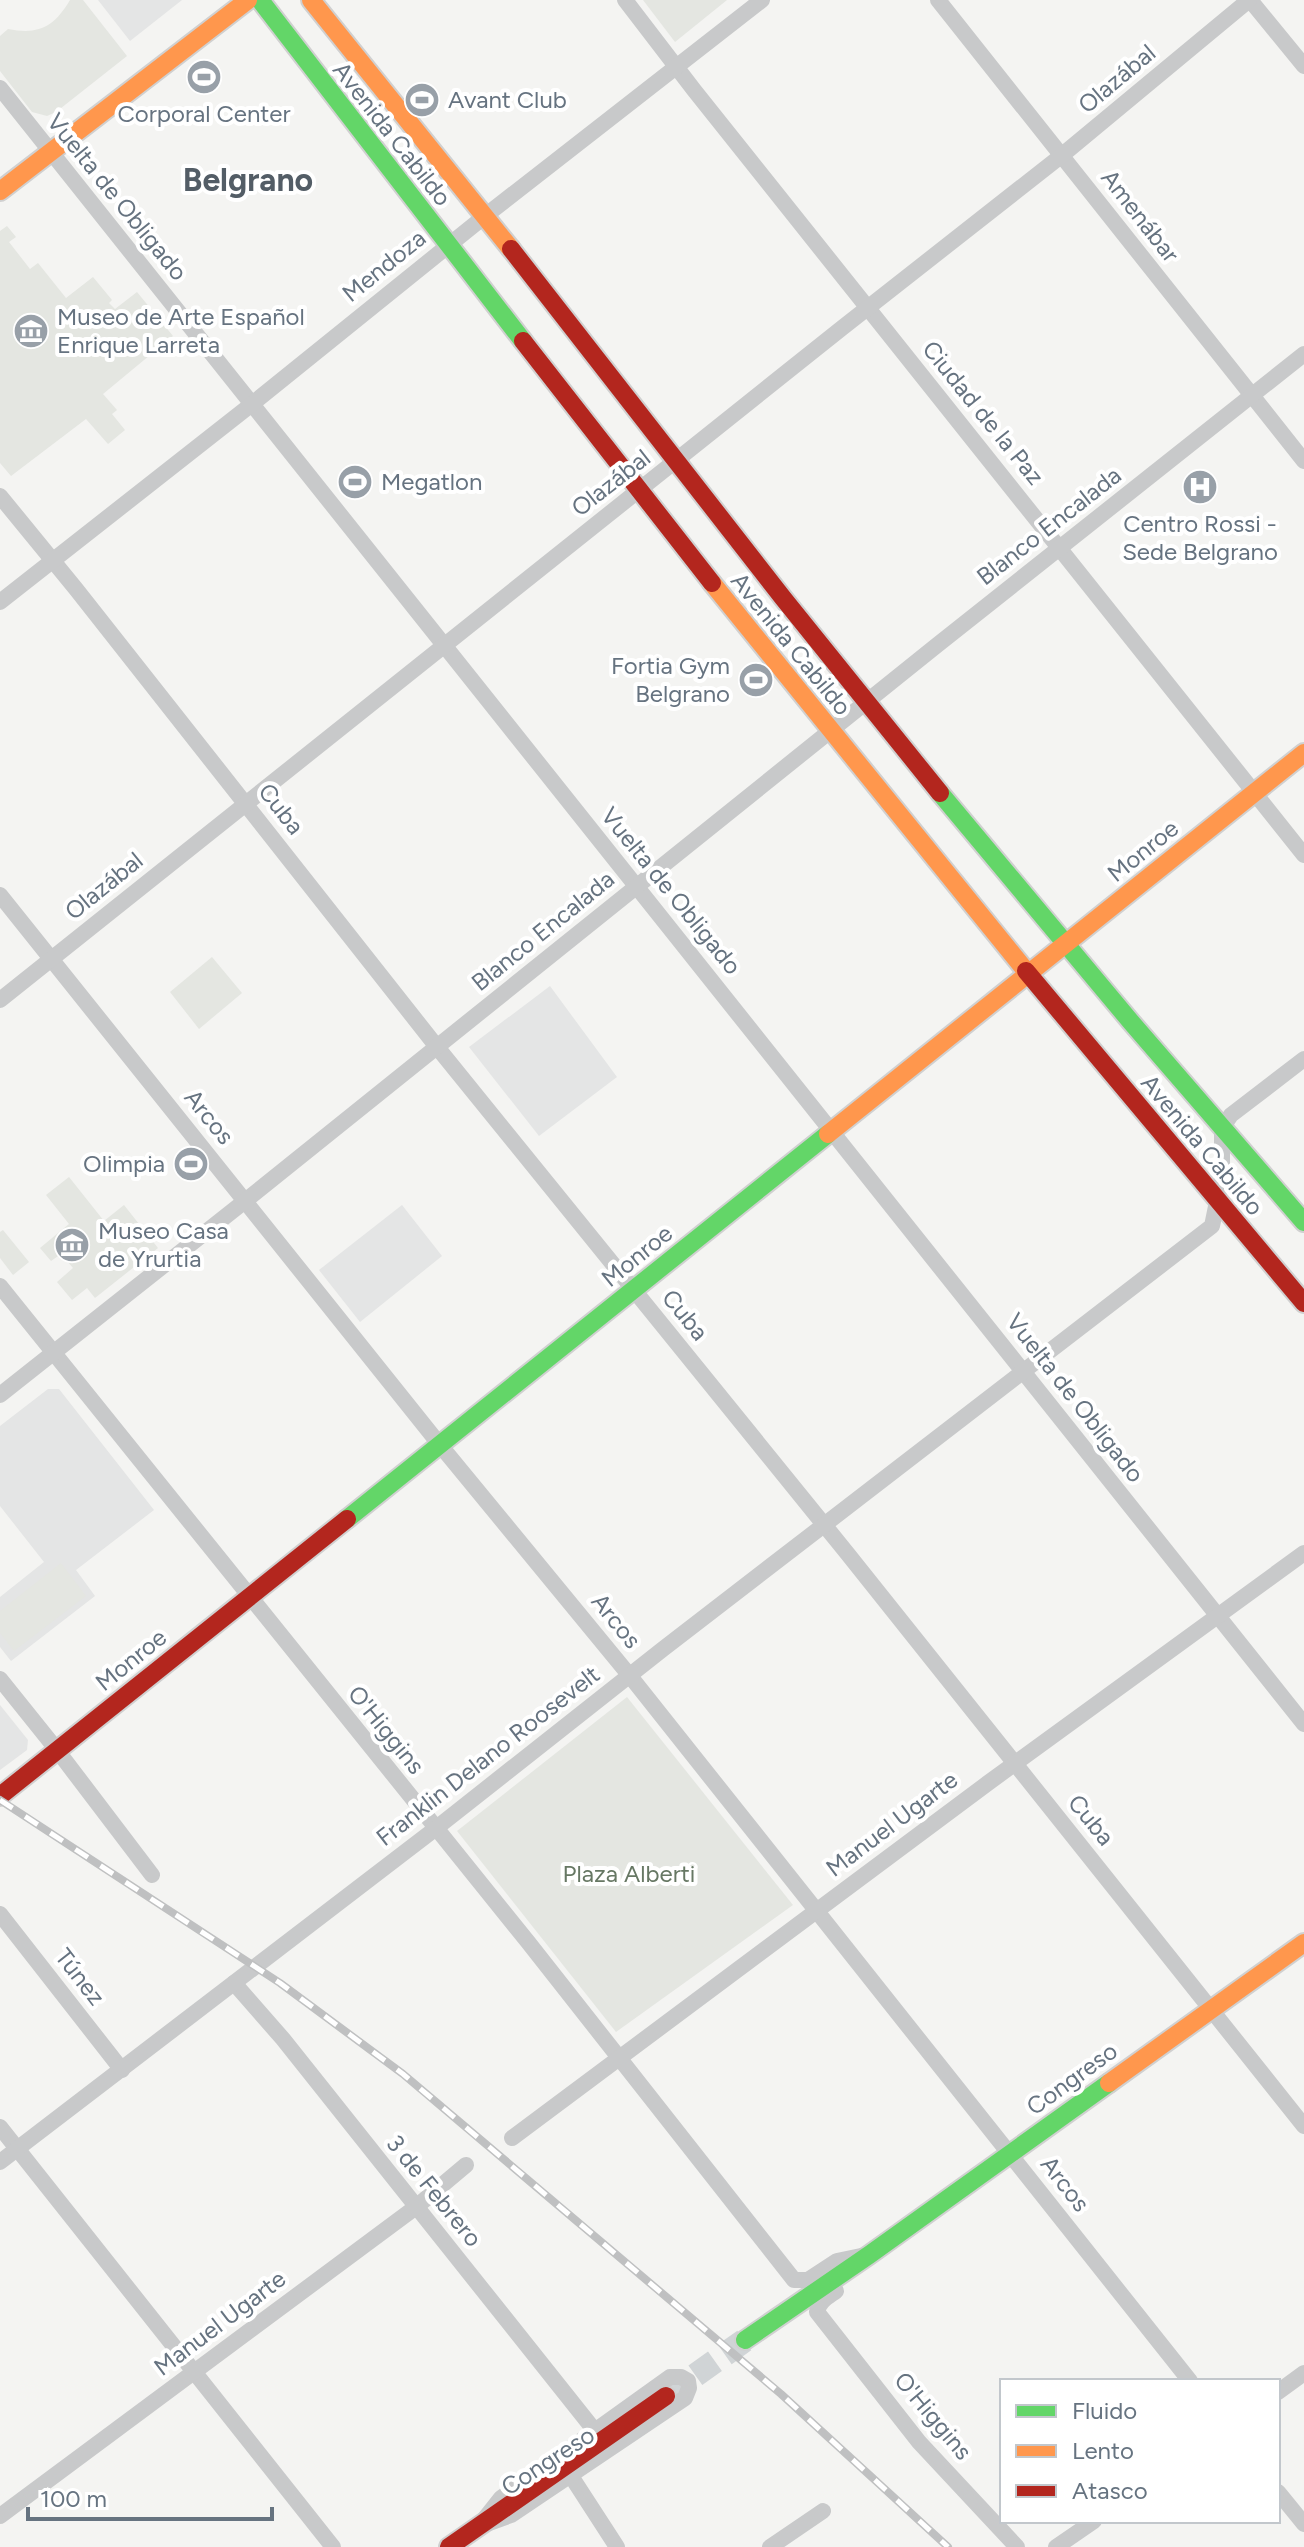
<svg xmlns="http://www.w3.org/2000/svg" width="1304" height="2547" viewBox="0 0 1304 2547" font-family="Figtree,sans-serif">
  <style>
    .built { fill: #e4e5e5 }
    .green { fill: #e4e6e1 }
    .lines { fill: none; stroke-linecap: round; stroke-linejoin: round }
    .secondary-tunnel { stroke: #d0d4d6; stroke-width: 24; stroke-dasharray: 24 12; stroke-linecap: butt }
    .fast-casing { stroke: #d0d0d0; stroke-width: 22 }
    .slow-casing { stroke: #d0d0d0; stroke-width: 22 }
    .jam-casing { stroke: #d0d0d0; stroke-width: 22 }
    .street { stroke: #c8c9ca; stroke-width: 16 }
    .fast { stroke: #63d668; stroke-width: 18 }
    .slow { stroke: #ff974d; stroke-width: 18 }
    .jam { stroke: #b3261e; stroke-width: 18 }
    .rail-casing { stroke: #bfc0c1; stroke-width: 8 }
    .rail { stroke: #fff; stroke-width: 5; stroke-dasharray: 15; stroke-linecap: butt }
    .labels { text-anchor: middle; stroke-width: 8; stroke-linejoin: round; paint-order: stroke }
    .street-label { font-size: 24px; fill: #667380; stroke: #fff }
    .poi-label { font-size: 24px; fill: #667380; stroke: #fff; text-anchor: start }
    .park-label { font-size: 24px; fill: #677864; stroke: #fff }
    .district-label { font-size: 32px; font-weight: bold; fill: #535d66; stroke: #fff }
  </style>
  <rect width="100%" height="100%" fill="#f4f4f2"/>
  <g class="built">
    <polygon points="98,0 182,0 130,41"/>
    <polygon points="550,986 617,1077 539,1136 469,1047"/>
    <polygon points="402,1205 442,1256 360,1322 319,1270"/>
    <polygon points="48,1389 59,1389 154,1510 76,1570 95,1596 11,1661 0,1647 0,1597 44,1562 0,1506 0,1426"/>
    <polygon points="0,1705 28,1740 27,1750 0,1770"/>
  </g>
  <g class="green">
    <path d="M70,0H83L127,56L56,112L47,116L32,112L0,71V36L8,29C39,35 54,27 70,0Z"/>
    <polygon points="643,0 727,0 675,42"/>
    <polygon points="7,226 16,237 9,242 30,269 38,263 66,298 93,277 112,300 109,303 115,309 137,292 173,336 103,394 117,410 112,414 125,430 108,444 86,419 11,476 0,463 0,231"/>
    <polygon points="212,957 242,993 199,1029 170,992"/>
    <polygon points="69,1177 104,1221 124,1205 158,1248 95,1298 87,1288 72,1300 57,1282 73,1268 61,1254 51,1261 40,1248 69,1224 46,1195"/>
    <polygon points="3,1230 29,1262 13,1275 0,1258 0,1232"/>
    <polygon points="61,1563 86,1596 14,1651 0,1633 0,1611"/>
    <polygon points="627,1697 793,1905 616,2032 457,1831"/>
  </g>
  <g class="lines">
    <polyline class="secondary-tunnel" points="666,2396 745,2340"/>
    <defs>
      <g id="fast">
        <polyline points="260,0 523,341"/>
        <polyline points="940,793 1131,1022 1304,1222"/>
        <polyline points="347,1519 828,1134"/>
        <polyline points="745,2340 869,2255 1109,2083"/>
      </g>
      <g id="slow">
        <polyline points="311,0 511,249"/>
        <polyline points="0,191 248,0"/>
        <polyline points="712,583 1026,971"/>
        <polyline points="828,1134 1304,753"/>
        <polyline points="1109,2083 1304,1943"/>
      </g>
      <g id="jam">
        <polyline points="511,249 783,598 940,793"/>
        <polyline points="523,341 712,583"/>
        <polyline points="1026,971 1304,1303"/>
        <polyline points="0,1796 347,1519"/>
        <polyline points="449,2547 666,2396"/>
      </g>
    </defs>
    <use href="#fast" class="fast-casing"/>
    <use href="#slow" class="slow-casing"/>
    <use href="#jam" class="jam-casing"/>
    <g class="street">
      <polyline points="625,0 694,90 1304,855"/>
      <polyline points="938,0 1304,461"/>
      <polyline points="1250,0 1304,66"/>
      <polyline points="0,88 1304,1724"/>
      <polyline points="0,496 76,589 437,1047 847,1553 1304,2126"/>
      <polyline points="0,602 252,404 485,216 762,0"/>
      <polyline points="0,895 440,1445 630,1676 1190,2381"/>
      <polyline points="0,1000 842,328 1061,156 1249,0"/>
      <polyline points="0,1286 528,1942 794,2280 808,2280 837,2261 861,2256"/>
      <polyline points="0,1395 245,1201 936,646 1304,354"/>
      <polyline points="0,1679 57,1750 152,1875"/>
      <polyline points="0,1914 122,2070"/>
      <polyline points="234,1983 283,2039 595,2431"/>
      <polyline points="0,2127 333,2547"/>
      <polyline points="512,2138 988,1783 1304,1553"/>
      <polyline points="0,2162 435,1829 663,1649 1212,1226 1222,1177 1222,1128 1231,1115 1304,1059"/>
      <path d="M836,2291C828,2297 819,2301 817,2312L919,2442L1017,2547"/>
      <polygon points="670,2377 681,2377 688,2381 689,2388 685,2398 511,2515 478,2527 501,2498"/>
      <polyline points="1278,2392 1304,2373"/>
      <polyline points="571,2476 617,2547"/>
      <polyline points="1278,2492 1304,2524"/>
      <polyline points="0,2516 416,2207 466,2165"/>
      <polyline points="770,2547 823,2511"/>
      <polyline points="1056,2547 1094,2521"/>
    </g>
    <use href="#fast" class="fast"/>
    <use href="#slow" class="slow"/>
    <use href="#jam" class="jam"/>
    <defs>
      <polyline id="rail" points="0,1800 280,1983 403,2074 781,2394 948,2547"/>
    </defs>
    <use href="#rail" class="rail-casing"/>
    <use href="#rail" class="rail"/>
  </g>
  <defs>
    <symbol id="stadium-disc" viewBox="-11 -11 22 22"><circle r="9.5" fill="#98a0a8" stroke="#fff"/><path d="M0-5a6.5 5 0 1 0 0 10a6.5 5 0 1 0 0-10ZM-3.5-1.8h7v3.6h-7Z" fill="#fff"/></symbol>
    <symbol id="museum-disc" viewBox="-11 -11 22 22"><circle r="9.5" fill="#98a0a8" stroke="#fff"/><path d="M0-6L6-3V-2H-6V-3ZM-5-1h2V3h-2ZM-1-1h2V3h-2ZM3-1h2V3H3ZM-6 4H6V6H-6Z" fill="#fff"/></symbol>
    <symbol id="hospital-disc" viewBox="-11 -11 22 22"><circle r="9.5" fill="#98a0a8" stroke="#fff"/><path d="M-5-5h3v3.5h4V-5h3V5h-3V1.5h-4V5h-3Z" fill="#fff"/></symbol>
  </defs>
  <g fill-rule="evenodd">
    <use href="#stadium-disc" x="184" y="57" width="40" height="40"/>
    <use href="#stadium-disc" x="402" y="80" width="40" height="40"/>
    <use href="#museum-disc" x="11" y="311" width="40" height="40"/>
    <use href="#stadium-disc" x="335" y="462" width="40" height="40"/>
    <use href="#hospital-disc" x="1180" y="467" width="40" height="40"/>
    <use href="#stadium-disc" x="736" y="660" width="40" height="40"/>
    <use href="#stadium-disc" x="171" y="1144" width="40" height="40"/>
    <use href="#museum-disc" x="52" y="1225" width="40" height="40"/>
  </g>
  <g class="labels">
    <g class="street-label">
      <text transform="translate(1117 79) rotate(-40)" y="8">Olazábal</text>
      <text transform="translate(392 134) rotate(52)" y="8">Avenida Cabildo</text>
      <text transform="translate(117 197) rotate(51)" y="8">Vuelta de Obligado</text>
      <text transform="translate(1140 216) rotate(52)" y="8">Amenábar</text>
      <text transform="translate(384 266) rotate(-39)" y="8">Mendoza</text>
      <text transform="translate(983 413) rotate(51)" y="8">Ciudad de la Paz</text>
      <text transform="translate(611 483) rotate(-38)" y="8">Olazábal</text>
      <text transform="translate(1049 526) rotate(-38)" y="8">Blanco Encalada</text>
      <text transform="translate(791 644) rotate(51)" y="8">Avenida Cabildo</text>
      <text transform="translate(281 809) rotate(52)" y="8">Cuba</text>
      <text transform="translate(1143 851) rotate(-39)" y="8">Monroe</text>
      <text transform="translate(104 886) rotate(-39)" y="8">Olazábal</text>
      <text transform="translate(671 891) rotate(51)" y="8">Vuelta de Obligado</text>
      <text transform="translate(543 931) rotate(-39)" y="8">Blanco Encalada</text>
      <text transform="translate(209 1117) rotate(51)" y="8">Arcos</text>
      <text transform="translate(1202 1145) rotate(50)" y="8">Avenida Cabildo</text>
      <text transform="translate(637 1256) rotate(-39)" y="8">Monroe</text>
      <text transform="translate(685 1315) rotate(51)" y="8">Cuba</text>
      <text transform="translate(1075 1398) rotate(52)" y="8">Vuelta de Obligado</text>
      <text transform="translate(616 1621) rotate(51)" y="8">Arcos</text>
      <text transform="translate(131 1660) rotate(-39)" y="8">Monroe</text>
      <text transform="translate(386 1730) rotate(51)" y="8">O'Higgins</text>
      <text transform="translate(488 1756) rotate(-38)" y="8">Franklin Delano Roosevelt</text>
      <text transform="translate(1091 1820) rotate(51)" y="8">Cuba</text>
      <text transform="translate(892 1824) rotate(-37)" y="8">Manuel Ugarte</text>
      <text transform="translate(80 1977) rotate(52)" y="8">Túnez</text>
      <text transform="translate(1072 2079) rotate(-36)" y="8">Congreso</text>
      <text transform="translate(1065 2184) rotate(52)" y="8">Arcos</text>
      <text transform="translate(434 2191) rotate(51)" y="8">3 de Febrero</text>
      <text transform="translate(220 2323) rotate(-37)" y="8">Manuel Ugarte</text>
      <text transform="translate(933 2416) rotate(50)" y="8">O'Higgins</text>
      <text transform="translate(548 2461) rotate(-33)" y="8">Congreso</text>
    </g>
    <g class="poi-label">
      <text x="448" y="108">Avant Club</text>
      <text x="204" y="122" text-anchor="middle">Corporal Center</text>
      <text x="57" y="325">Museo de Arte Español<tspan x="57" dy="28">Enrique Larreta</tspan></text>
      <text x="381" y="490">Megatlon</text>
      <text x="1200" y="532" text-anchor="middle">Centro Rossi -<tspan x="1200" dy="28">Sede Belgrano</tspan></text>
      <text x="730" y="674" text-anchor="end">Fortia Gym<tspan x="730" dy="28">Belgrano</tspan></text>
      <text x="165" y="1172" text-anchor="end">Olimpia</text>
      <text x="98" y="1239">Museo Casa<tspan x="98" dy="28">de Yrurtia</tspan></text>
    </g>
    <g class="park-label">
      <text x="629" y="1882">Plaza Alberti</text>
    </g>
    <g class="district-label">
      <text x="248" y="191">Belgrano</text>
    </g>
  </g>
  <rect x="1000" y="2379" width="280" height="144" fill="#ffffff" stroke="#c2c7cc" stroke-width="2"/>
  <rect x="1016" y="2405" width="40" height="12" fill="#63d668" stroke="#c2c7cc" stroke-width="2"/>
  <text x="1072" y="2419" font-size="24" fill="#667380">Fluido</text>
  <rect x="1016" y="2445" width="40" height="12" fill="#ff974d" stroke="#c2c7cc" stroke-width="2"/>
  <text x="1072" y="2459" font-size="24" fill="#667380">Lento</text>
  <rect x="1016" y="2485" width="40" height="12" fill="#b3261e" stroke="#c2c7cc" stroke-width="2"/>
  <text x="1072" y="2499" font-size="24" fill="#667380">Atasco</text>
  <path d="M28 2507v12h244v-12" fill="none" stroke="#667380" stroke-width="4"/>
  <text x="40" y="2507" font-size="24" fill="#667380" stroke="#ffffff" stroke-width="6" paint-order="stroke">100 m</text>
</svg>
